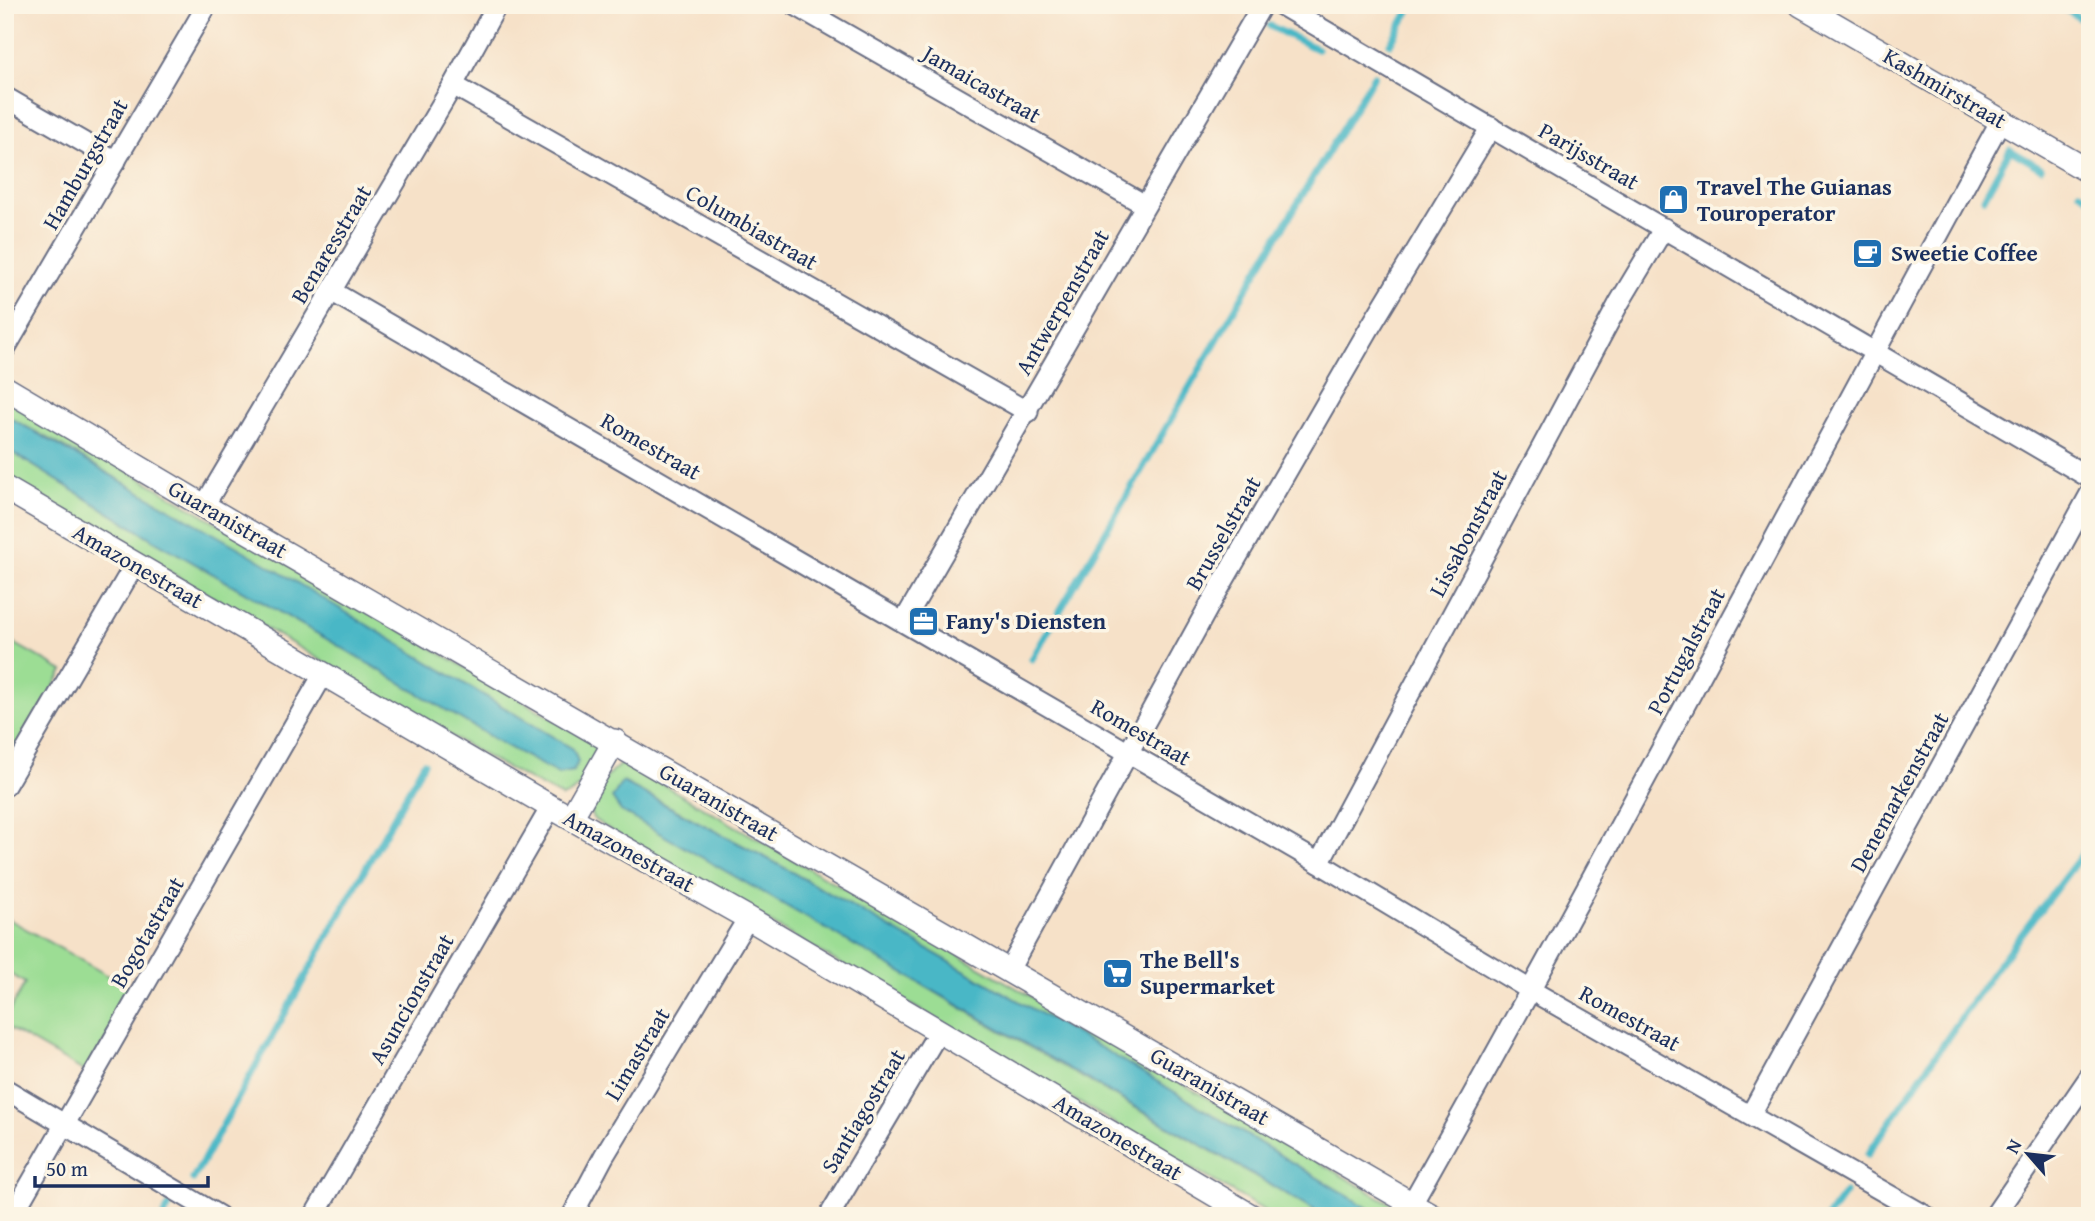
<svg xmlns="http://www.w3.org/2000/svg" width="2095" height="1221" viewBox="0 0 2095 1221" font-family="'Gentium Book Plus',serif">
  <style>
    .green { fill: #9cdd94; stroke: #5c8679; stroke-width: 2 }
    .water { fill: #4ab7c6; stroke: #327392; stroke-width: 2 }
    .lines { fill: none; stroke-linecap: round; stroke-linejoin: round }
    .stream { stroke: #4ab7c6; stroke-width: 7 }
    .minor-casing { stroke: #686d83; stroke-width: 23 }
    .tertiary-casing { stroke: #686d83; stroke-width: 26 }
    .minor { stroke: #fff; stroke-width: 19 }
    .tertiary { stroke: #fff; stroke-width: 23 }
    .labels { text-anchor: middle; stroke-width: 7; stroke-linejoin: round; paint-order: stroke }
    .street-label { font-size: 23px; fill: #1b2f5e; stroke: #fcf5e5 }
    .poi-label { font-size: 23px; font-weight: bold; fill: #1b2f5e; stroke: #fcf5e5; text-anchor: start }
  </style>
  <rect width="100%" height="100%" fill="#fcf5e5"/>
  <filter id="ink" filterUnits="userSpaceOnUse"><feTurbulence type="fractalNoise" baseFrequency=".0143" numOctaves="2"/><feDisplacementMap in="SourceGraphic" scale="14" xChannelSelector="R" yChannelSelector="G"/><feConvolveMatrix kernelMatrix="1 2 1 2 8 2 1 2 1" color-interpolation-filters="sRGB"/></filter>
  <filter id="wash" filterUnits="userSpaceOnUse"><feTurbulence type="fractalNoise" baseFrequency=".00686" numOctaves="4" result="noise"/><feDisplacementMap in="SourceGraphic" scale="28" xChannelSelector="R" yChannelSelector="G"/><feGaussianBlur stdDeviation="1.57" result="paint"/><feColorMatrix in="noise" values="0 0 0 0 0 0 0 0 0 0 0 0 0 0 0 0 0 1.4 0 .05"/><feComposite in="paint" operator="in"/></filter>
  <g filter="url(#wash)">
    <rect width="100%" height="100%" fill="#f6e1c8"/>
    <g class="green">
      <path d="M5,399L598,745C596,764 582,792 562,797L492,760L5,476V448L152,539L346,650L501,743L573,749L64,447L5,415Z"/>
      <polygon points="5,638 63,671 18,751 5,744"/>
      <path d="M624,762L1412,1216H1381L1108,1052L772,861L623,782L826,927L975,1016L1325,1216H1274L602,825C599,822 595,821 593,818C581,801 611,770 624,762Z"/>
      <polygon points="5,917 135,991 87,1073 5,1026 5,1019 25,983 5,971"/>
    </g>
    <g class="water">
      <polygon points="5,415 246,552 573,749 578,762 573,771 558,774 501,743 346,650 152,539 5,448"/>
      <polygon points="622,782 772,861 1108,1052 1381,1216 1325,1216 621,811 612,798"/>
    </g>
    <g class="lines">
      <g class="stream">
        <polyline points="2058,5 2090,24"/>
        <polyline points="1270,26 1317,49"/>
        <polyline points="1390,44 1412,5"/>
        <polyline points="2080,192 2090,198"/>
        <polyline points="1984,198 2010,150 2041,168"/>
        <polyline points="1032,659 1257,271 1374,76"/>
        <polyline points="1868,1154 1992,973 2090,844"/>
        <polyline points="193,1179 424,763"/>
        <polyline points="164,1216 169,1206"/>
        <polyline points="1828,1216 1845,1193"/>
      </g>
    </g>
  </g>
  <g filter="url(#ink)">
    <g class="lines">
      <defs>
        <g id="minor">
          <polyline points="795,5 1145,205"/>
          <polyline points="1281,5 2090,478"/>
          <polyline points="453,85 1028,412"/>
          <polyline points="5,97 116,161"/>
          <polyline points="331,291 1319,863 1532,991 1926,1216"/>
          <polyline points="5,349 207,5"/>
          <polyline points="204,506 453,85 497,5"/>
          <polyline points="904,621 1262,5"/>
          <polyline points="5,786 135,564"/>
          <polyline points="1319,863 1619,303 1664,228"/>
          <polyline points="1009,970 1209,606 1369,329 1491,127"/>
          <polyline points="5,1089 219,1216"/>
          <polyline points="1751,1114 2090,494"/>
          <path d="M1412,1203C1614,845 1803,481 2001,120"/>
          <polyline points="12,1216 324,673"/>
          <polyline points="314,1216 551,807"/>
          <polyline points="572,1216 604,1156 748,918"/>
          <polyline points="829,1216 939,1031"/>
          <polyline points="1994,1216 2090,1076"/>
        </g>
        <g id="tertiary">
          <polyline points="1801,5 2090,172"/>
          <polyline points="5,388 204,506 1433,1216"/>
          <polyline points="5,488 551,807 748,918 1251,1216"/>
          <polyline points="571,818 615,741"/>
        </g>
      </defs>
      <use href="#minor" class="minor-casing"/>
      <use href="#tertiary" class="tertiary-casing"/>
      <use href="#minor" class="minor"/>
      <use href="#tertiary" class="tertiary"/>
    </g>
  </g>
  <defs>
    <symbol id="shop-square" viewBox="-11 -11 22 22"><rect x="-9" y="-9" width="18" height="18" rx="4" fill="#1f6fb2" stroke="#fcf5e5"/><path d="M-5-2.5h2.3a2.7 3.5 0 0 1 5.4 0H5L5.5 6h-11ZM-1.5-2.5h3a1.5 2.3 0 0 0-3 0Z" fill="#fff"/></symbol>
    <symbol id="cafe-square" viewBox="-11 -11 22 22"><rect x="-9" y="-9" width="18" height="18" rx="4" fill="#1f6fb2" stroke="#fcf5e5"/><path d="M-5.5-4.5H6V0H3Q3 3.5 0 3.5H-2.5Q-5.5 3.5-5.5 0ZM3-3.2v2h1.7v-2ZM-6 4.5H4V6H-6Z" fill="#fff"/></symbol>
    <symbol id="office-square" viewBox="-11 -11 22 22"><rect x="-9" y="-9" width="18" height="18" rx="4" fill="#1f6fb2" stroke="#fcf5e5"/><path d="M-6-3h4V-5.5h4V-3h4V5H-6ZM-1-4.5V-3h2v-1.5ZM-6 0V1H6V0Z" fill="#fff"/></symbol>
    <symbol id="supermarket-square" viewBox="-11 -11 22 22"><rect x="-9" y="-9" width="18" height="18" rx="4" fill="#1f6fb2" stroke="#fcf5e5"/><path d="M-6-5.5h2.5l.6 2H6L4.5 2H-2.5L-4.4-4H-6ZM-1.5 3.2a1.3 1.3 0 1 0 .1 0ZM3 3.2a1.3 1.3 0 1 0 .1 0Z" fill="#fff"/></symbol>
  </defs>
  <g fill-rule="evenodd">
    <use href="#shop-square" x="1656" y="182" width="35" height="35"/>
    <use href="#cafe-square" x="1850" y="236" width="35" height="35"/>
    <use href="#office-square" x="906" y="604" width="35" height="35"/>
    <use href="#supermarket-square" x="1100" y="956" width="35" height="35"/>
  </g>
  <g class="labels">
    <g class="street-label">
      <text transform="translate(982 84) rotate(30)" y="8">Jamaicastraat</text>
      <text transform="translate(1945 88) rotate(30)" y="8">Kashmirstraat</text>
      <text transform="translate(1589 156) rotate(30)" y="8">Parijsstraat</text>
      <text transform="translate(85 164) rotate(-60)" y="8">Hamburgstraat</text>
      <text transform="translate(752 227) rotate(30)" y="8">Columbiastraat</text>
      <text transform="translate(331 244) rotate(-59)" y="8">Benaresstraat</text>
      <text transform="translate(1062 302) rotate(-60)" y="8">Antwerpenstraat</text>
      <text transform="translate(651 446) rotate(30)" y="8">Romestraat</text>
      <text transform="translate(228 519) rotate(30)" y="8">Guaranistraat</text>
      <text transform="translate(1223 533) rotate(-60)" y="8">Brusselstraat</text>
      <text transform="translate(1468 533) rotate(-62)" y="8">Lissabonstraat</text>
      <text transform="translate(138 566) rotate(30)" y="8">Amazonestraat</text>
      <text transform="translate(1686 651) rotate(-62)" y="8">Portugalstraat</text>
      <text transform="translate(1141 732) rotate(30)" y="8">Romestraat</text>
      <text transform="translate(1899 792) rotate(-61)" y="8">Denemarkenstraat</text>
      <text transform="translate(719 802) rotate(30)" y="8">Guaranistraat</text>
      <text transform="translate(629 851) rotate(29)" y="8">Amazonestraat</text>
      <text transform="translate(147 932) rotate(-60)" y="8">Bogotastraat</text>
      <text transform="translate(411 999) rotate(-60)" y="8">Asuncionstraat</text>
      <text transform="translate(1630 1018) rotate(29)" y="8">Romestraat</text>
      <text transform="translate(637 1054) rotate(-59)" y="8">Limastraat</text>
      <text transform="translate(1210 1086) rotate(30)" y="8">Guaranistraat</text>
      <text transform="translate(863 1111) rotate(-59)" y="8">Santiagostraat</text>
      <text transform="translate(1118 1137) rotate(31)" y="8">Amazonestraat</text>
    </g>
    <g class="poi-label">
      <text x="1697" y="195">Travel The Guianas<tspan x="1697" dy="26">Touroperator</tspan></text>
      <text x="1891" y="261">Sweetie Coffee</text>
      <text x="946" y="629">Fany's Diensten</text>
      <text x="1140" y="968">The Bell's<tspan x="1140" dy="26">Supermarket</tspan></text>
    </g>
  </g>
  <rect width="2095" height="1221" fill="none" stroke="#fcf5e5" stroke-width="28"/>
  <g transform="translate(2028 1154) rotate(298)" stroke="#fcf5e5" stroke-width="5" paint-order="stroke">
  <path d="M0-5L12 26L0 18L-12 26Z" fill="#1b2f5e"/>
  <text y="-10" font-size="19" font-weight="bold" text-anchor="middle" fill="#1b2f5e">N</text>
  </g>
  <path d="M35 1176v10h173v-10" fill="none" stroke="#1b2f5e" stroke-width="3.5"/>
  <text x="46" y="1176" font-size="21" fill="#1b2f5e" stroke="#fcf5e5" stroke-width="5" paint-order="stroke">50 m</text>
</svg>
